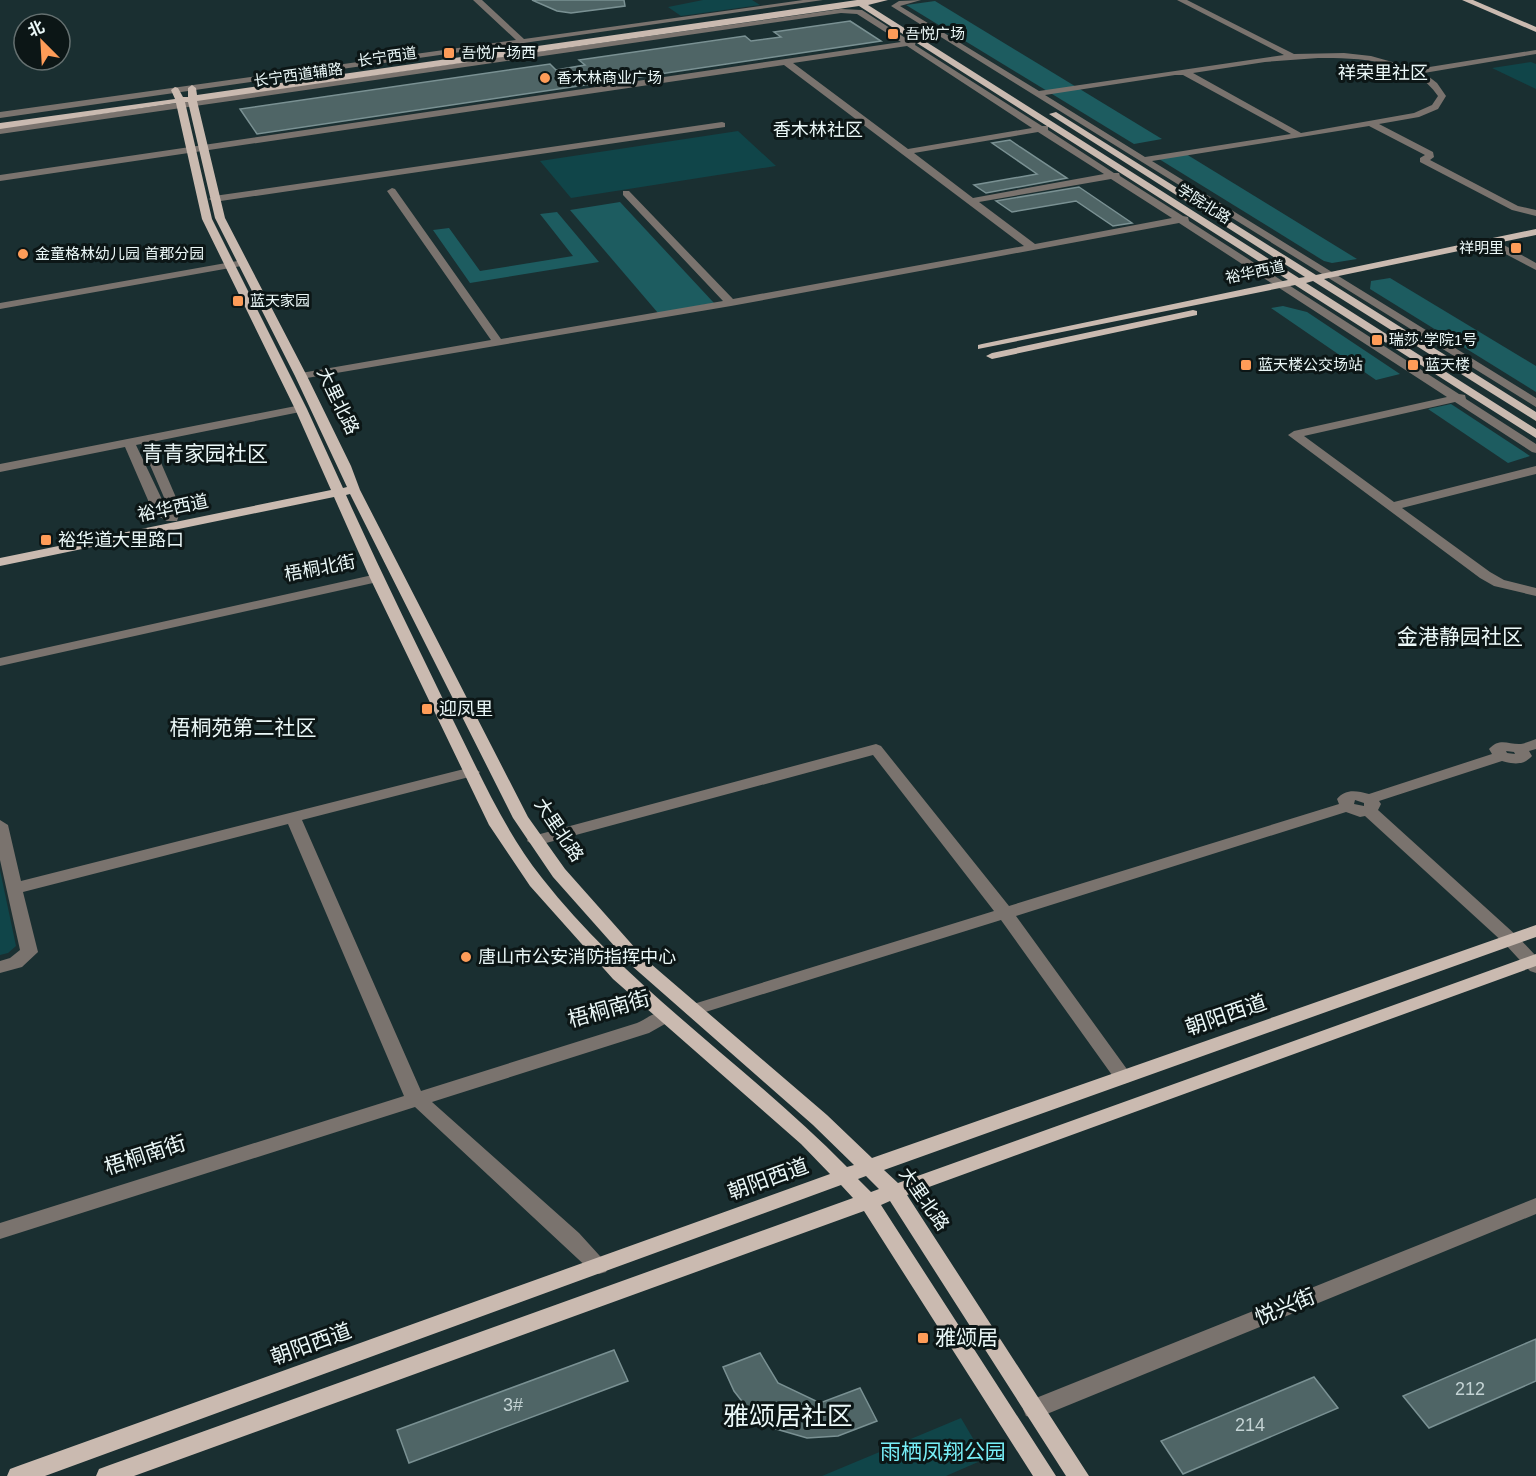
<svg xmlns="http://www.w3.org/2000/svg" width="1536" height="1476" viewBox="0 0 1536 1476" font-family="Helvetica,'Noto Sans SC',sans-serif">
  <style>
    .green { fill: #104549 }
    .forest { fill: #1d5c60 }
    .building { fill: #4f6566; stroke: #7a9193; stroke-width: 1.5 }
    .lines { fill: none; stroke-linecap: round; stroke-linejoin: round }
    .minor { fill: #7a736e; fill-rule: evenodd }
    .major { fill: #cabab0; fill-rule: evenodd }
    .poi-dot { fill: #fe9c58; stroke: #0c1616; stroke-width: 2 }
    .labels { text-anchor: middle; stroke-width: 6; stroke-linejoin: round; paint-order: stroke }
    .far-poi-label { font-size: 15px; fill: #ebf8f8; stroke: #0c1616; text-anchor: start }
    .far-street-label { font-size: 15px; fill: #ebf8f8; stroke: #0c1616 }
    .far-quarter-label { font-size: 18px; fill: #ebf8f8; stroke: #0c1616 }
    .street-label { font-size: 18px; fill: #ebf8f8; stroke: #0c1616 }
    .poi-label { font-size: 18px; fill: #ebf8f8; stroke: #0c1616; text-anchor: start }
    .near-number-label { font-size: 18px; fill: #c4d3d4 }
    .quarter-label { font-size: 21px; fill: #ebf8f8; stroke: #0c1616 }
    .near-street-label { font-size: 21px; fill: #ebf8f8; stroke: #0c1616 }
    .near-poi-label { font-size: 21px; fill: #ebf8f8; stroke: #0c1616; text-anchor: start }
    .near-park-label { font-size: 21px; fill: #77eff7; stroke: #0c1616 }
    .near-quarter-label { font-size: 26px; fill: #ebf8f8; stroke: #0c1616 }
  </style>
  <rect width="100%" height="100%" fill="#1a2f31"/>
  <g class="green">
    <polygon points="703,0 752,0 760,5 681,16 668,7"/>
    <polygon points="1531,62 1536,64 1536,89 1492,68"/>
    <polygon points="738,131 776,166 571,198 540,161"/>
    <polygon points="0,870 16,946 8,953 0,955"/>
    <polygon points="961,1418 985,1459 946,1476 822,1476"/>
  </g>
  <g class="forest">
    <polygon points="935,1 1162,139 1134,144 906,5"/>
    <polygon points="1186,154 1357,259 1332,263 1324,261 1159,159"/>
    <polygon points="620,202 714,303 658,313 570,210"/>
    <polygon points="557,212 599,262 470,283 433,230 449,228 480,271 573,256 540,214"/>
    <polygon points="1390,278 1536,366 1536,392 1370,289 1371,281"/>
    <polygon points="1283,306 1307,312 1400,374 1376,380 1271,308"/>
    <polygon points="1451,404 1530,456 1508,463 1428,409"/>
  </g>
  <g class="building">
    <polygon points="532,0 624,0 625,6 571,13 557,11"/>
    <polygon points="850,21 881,41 257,134 240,109 550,64 556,70 585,65 579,60 745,36 751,41 781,37 774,32"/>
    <polygon points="1010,140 1020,147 1067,178 986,193 974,185 1037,174 992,143"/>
    <polygon points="1079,187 1132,223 1113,226 1076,201 1012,212 996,201"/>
    <polygon points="1536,1339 1536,1381 1429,1428 1403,1396"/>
    <polygon points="614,1350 628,1381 409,1463 397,1430"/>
    <polygon points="760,1353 778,1383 820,1403 860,1388 877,1421 838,1436 807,1438 776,1429 751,1413 734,1391 723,1367"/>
    <polygon points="1314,1377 1338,1408 1183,1474 1161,1441"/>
  </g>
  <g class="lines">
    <g class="minor">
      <polygon points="473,0 482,0 524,39 803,0 823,0 0,118 0,112 516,40"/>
      <path d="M921,0L900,6L1039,91L1284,55L1177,0H1187L1294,54L1344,53L1371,56L1417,69L1536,50V54L1424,73L1437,83L1446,96L1438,109L1419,117L1379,124L1433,152L1434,157L1430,160L1518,206L1536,210V216L1512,210L1420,162V158L1425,155L1369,126L1152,161L1536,398V407L891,6L899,1ZM1318,58C1357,58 1414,59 1438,96L1432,105L1414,113L1301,133L1193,73L1265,62ZM1175,75H1183L1291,134L1145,157L1045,95Z"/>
      <path d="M841,9L862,10L910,41H916L915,45L1042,126H1048V130L1114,173H1119L1120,176L1183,216L1188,217L1189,221L1459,394L1465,395L1466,399L1536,444V453L1532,452L1455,402L1304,436L1394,502L1536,466V474L1402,508L1490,572L1504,580L1536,588V596L1494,586L1480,578L1288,435L1294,431L1447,397L1179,223L731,306L301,379L295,376L301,373L491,340L387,191L392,188L395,189L501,339L723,301L623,195V191H629L733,299L1024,246L784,65L0,181V175L901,42L857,14L841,13L0,134V128ZM907,46L1032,128L908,149L793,63ZM1038,132L1104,174L973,198L914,153ZM1111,179L1172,218L1035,244L979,202Z"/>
      <polygon points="722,122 725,123 725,127 214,202 209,199 214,196"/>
      <polygon points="1496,245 1504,245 1536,263 1536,270 1496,249"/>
      <polygon points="243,260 247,261 247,265 0,309 0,303"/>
      <path d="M301,405L305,407V411L152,442L181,509L177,521H167L154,514L125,447L0,472V464ZM141,444L169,509L168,512L136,445Z"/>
      <polygon points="377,574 382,575 384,578 382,581 0,666 0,658"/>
      <path d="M1536,739V749L1529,751L1532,756C1523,766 1513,764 1502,761L1379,801L1381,804L1378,810L1517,936L1536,956V973L1530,971L1505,944L1365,816L1360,817L1346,812L1016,916L1129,1072L1132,1077L1129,1082L1123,1084L1117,1082L1001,920L699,1014L693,1016L687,1014L684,1010L687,1006L994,911L873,755L535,846L527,841L529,837L876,744L881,746L1009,906L1339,804L1337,799C1346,788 1357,791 1369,794L1492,754L1489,749C1500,737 1509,745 1521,744C1526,743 1531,741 1536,739ZM1506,751L1514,752L1515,754L1507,753ZM1355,800L1364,803V806L1354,804Z"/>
      <path d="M472,767L480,772L477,775L302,820L421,1091L637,1023C648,1018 660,1008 672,1012L675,1016L672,1020L649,1033L432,1102L579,1233L609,1266L606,1272L599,1274L592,1272L415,1107L0,1239V1223L404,1096L288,824L23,892L38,952L22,967L0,973V961L10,958L20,950L0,860V820L8,825L21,881Z"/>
      <polygon points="1536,1198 1536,1214 1042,1416 1034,1418 1026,1416 1023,1409 1026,1402"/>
    </g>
    <g class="major">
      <path d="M857,0H888L868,5L1299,278L1305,277L1049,114L1056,112L1316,275L1536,229V235L1324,279L1536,412V421L1313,281L1306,283L1536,429V438L1295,285L978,349V345L982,344L1288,280L859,6L197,101L225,218L307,376L351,466L360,490L528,817L565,869L644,958L827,1115L872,1158L1536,925V937L884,1170L898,1183L1536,954V966L907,1195L1089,1476H1066L890,1201L881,1205L1056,1476H1033L864,1211L134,1476H96L99,1469L107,1466L853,1198L841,1185L45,1476H7L10,1469L18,1466L830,1174L801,1144L613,979L530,886L489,825L370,578L334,497L0,566V558L331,490L295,409L202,219L176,103L0,129V123L175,99L171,90L175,87L178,88L183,97H188V88L192,85L196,88L197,95ZM185,102H188L215,218L295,376L347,487L343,488L307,409L212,219ZM350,494L513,818L553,877L632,966L813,1125L854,1165L847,1167C749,1067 629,989 542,878C504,830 480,774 453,720C417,645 380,571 346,495ZM866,1176L879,1189L871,1192L858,1179Z"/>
      <polygon points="1462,0 1473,0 1536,27 1536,32"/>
      <polygon points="1193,310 1197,311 1197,315 992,359 986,356 992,353"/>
    </g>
  </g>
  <g class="poi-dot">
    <rect x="887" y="28" width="12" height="12" rx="3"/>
    <rect x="443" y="47" width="12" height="12" rx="3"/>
    <circle cx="545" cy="78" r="6"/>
    <rect x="1510" y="242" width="12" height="12" rx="3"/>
    <circle cx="23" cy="254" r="6"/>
    <rect x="232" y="295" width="12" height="12" rx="3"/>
    <rect x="1371" y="334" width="12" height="12" rx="3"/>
    <rect x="1240" y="359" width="12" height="12" rx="3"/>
    <rect x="1407" y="359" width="12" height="12" rx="3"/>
    <rect x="40" y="534" width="12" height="12" rx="3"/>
    <rect x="421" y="703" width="12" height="12" rx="3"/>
    <circle cx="466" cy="957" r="6"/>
    <rect x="917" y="1332" width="12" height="12" rx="3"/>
  </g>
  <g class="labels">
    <g class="far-poi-label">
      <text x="905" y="39">吾悦广场</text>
      <text x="461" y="58">吾悦广场西</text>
      <text x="557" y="83">香木林商业广场</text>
      <text x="1504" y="253" text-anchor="end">祥明里</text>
      <text x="35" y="259">金童格林幼儿园 首郡分园</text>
      <text x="250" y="306">蓝天家园</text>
      <text x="1389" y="345">瑞莎·学院1号</text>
      <text x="1258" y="370">蓝天楼公交场站</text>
      <text x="1425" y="370">蓝天楼</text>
    </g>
    <g class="far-street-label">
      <text transform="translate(387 57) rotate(-8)" y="5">长宁西道</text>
      <text transform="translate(298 75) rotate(-8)" y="5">长宁西道辅路</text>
      <text transform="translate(1204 204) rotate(32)" y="5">学院北路</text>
      <text transform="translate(1255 272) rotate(-12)" y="5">裕华西道</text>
    </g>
    <g class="far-quarter-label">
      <text x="1383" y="79">祥荣里社区</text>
      <text x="818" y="136">香木林社区</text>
    </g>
    <g class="street-label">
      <text transform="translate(338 401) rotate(64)" y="6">大里北路</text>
      <text transform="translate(173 508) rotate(-12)" y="6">裕华西道</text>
      <text transform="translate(320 568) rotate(-11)" y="6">梧桐北街</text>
      <text transform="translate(559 830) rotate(56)" y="6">大里北路</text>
      <text transform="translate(924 1199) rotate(55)" y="6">大里北路</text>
    </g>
    <g class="poi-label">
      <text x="58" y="546">裕华道大里路口</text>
      <text x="439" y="715">迎凤里</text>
      <text x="478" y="963">唐山市公安消防指挥中心</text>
    </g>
    <g class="near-number-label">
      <text x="1470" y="1395">212</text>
      <text x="513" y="1411">3#</text>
      <text x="1250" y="1431">214</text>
    </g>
    <g class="quarter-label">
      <text x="205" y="461">青青家园社区</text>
      <text x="1460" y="644">金港静园社区</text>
      <text x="243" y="735">梧桐苑第二社区</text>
    </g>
    <g class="near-street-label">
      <text transform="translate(609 1009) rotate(-16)" y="7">梧桐南街</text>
      <text transform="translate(1226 1015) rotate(-19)" y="7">朝阳西道</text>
      <text transform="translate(145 1155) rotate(-18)" y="7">梧桐南街</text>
      <text transform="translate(768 1179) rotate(-20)" y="7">朝阳西道</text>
      <text transform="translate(1285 1307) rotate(-22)" y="7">悦兴街</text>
      <text transform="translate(311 1344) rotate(-20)" y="7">朝阳西道</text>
    </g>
    <g class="near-poi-label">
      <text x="935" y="1345">雅颂居</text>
    </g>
    <g class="near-park-label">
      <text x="943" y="1459">雨栖凤翔公园</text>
    </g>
    <g class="near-quarter-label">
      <text x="788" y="1425">雅颂居社区</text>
    </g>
  </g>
  <g transform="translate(42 42) rotate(336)"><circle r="28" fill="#0c1616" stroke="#657070" stroke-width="1.5"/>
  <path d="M0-4.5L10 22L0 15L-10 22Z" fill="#fe9c58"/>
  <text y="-9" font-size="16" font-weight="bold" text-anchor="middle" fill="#ebf8f8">北</text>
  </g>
</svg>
